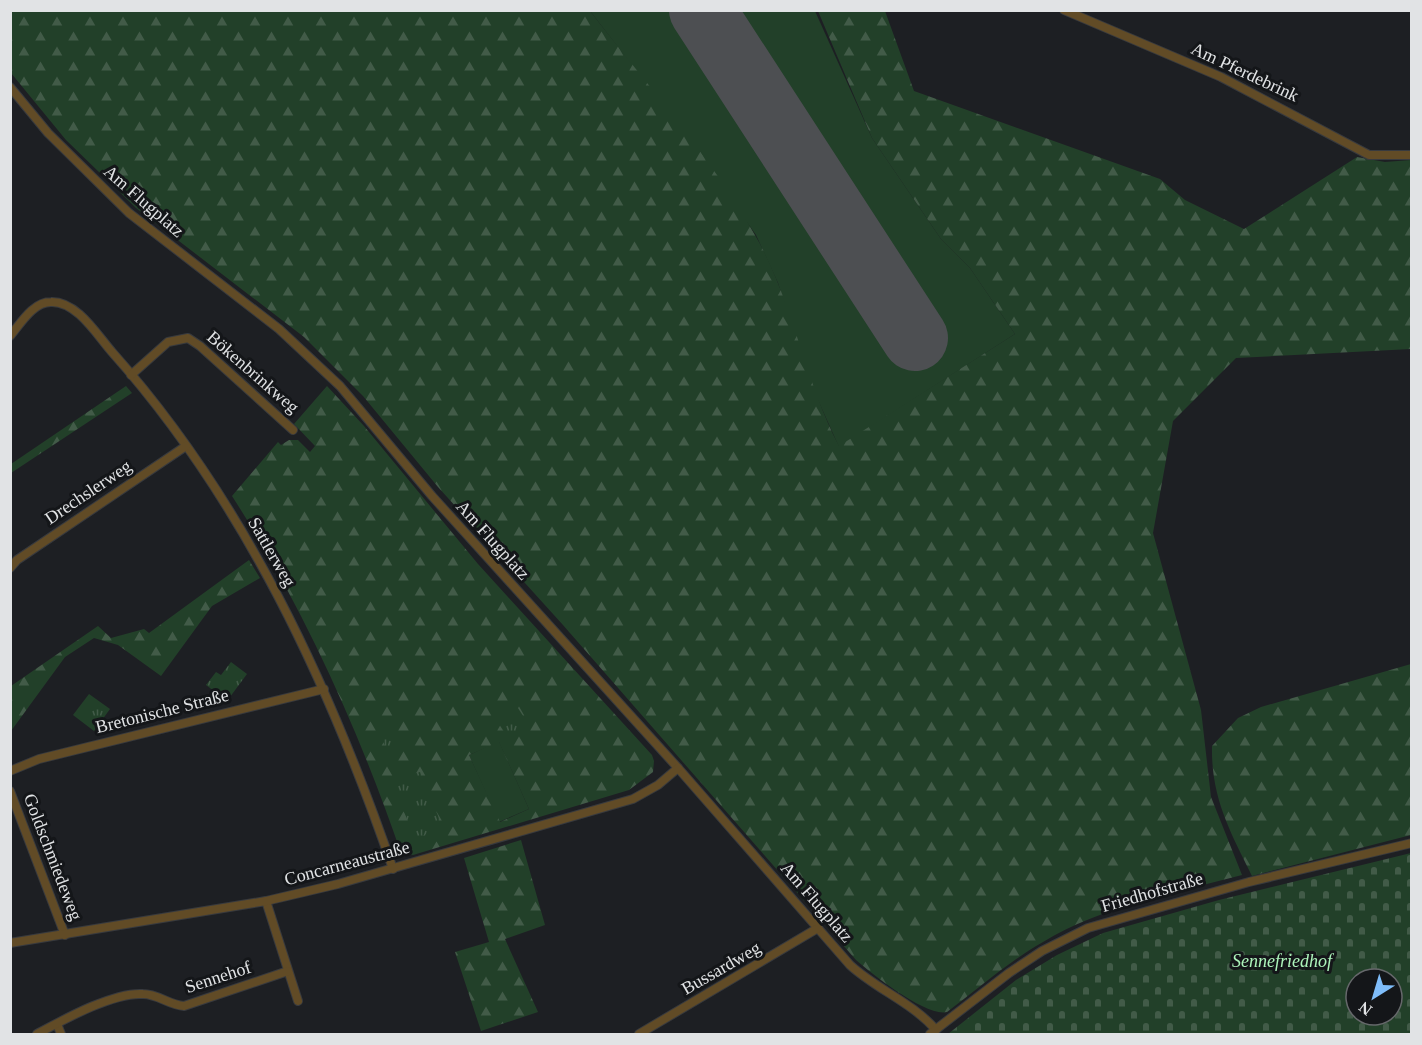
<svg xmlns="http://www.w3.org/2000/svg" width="1422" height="1045" viewBox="0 0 1422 1045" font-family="Georgia,serif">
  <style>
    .grass { fill: #224029 }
    .forest { fill: url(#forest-firs); fill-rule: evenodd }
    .cemetery { fill: url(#cemetery-stones); fill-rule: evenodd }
    .park { fill: url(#park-tufts) }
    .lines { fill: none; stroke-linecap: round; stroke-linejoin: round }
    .runway { stroke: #4d4f52; stroke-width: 66 }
    .minor-casing { stroke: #383a3e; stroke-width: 10 }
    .minor { stroke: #614b26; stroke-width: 8 }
    .labels { text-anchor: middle; stroke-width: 6; stroke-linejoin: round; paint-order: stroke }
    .street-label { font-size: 18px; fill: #e1e3e5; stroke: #141619 }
    .park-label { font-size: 18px; font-style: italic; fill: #acf3ba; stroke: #141619 }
  </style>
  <defs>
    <pattern id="forest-firs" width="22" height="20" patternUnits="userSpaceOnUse" patternTransform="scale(1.5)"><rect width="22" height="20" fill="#224029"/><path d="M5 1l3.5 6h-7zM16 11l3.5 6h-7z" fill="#425b48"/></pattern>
    <pattern id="cemetery-stones" width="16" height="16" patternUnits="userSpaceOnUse" patternTransform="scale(1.5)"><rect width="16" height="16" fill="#224029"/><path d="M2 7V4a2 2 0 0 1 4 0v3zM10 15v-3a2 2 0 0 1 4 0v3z" fill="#425b48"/></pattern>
    <pattern id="park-tufts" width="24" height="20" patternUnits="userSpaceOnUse" patternTransform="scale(1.5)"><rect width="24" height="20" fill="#224029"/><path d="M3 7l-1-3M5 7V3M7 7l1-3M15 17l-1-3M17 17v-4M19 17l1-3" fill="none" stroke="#425b48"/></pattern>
  </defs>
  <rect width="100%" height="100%" fill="#1d1f23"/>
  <g class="grass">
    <polygon points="590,11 815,11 872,138 941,239 970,268 1015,334 839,447 814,391 778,283 756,235 683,131"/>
    <polygon points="499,741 529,809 499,822 469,755"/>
  </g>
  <g class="forest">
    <path d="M10,11H590C644,81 712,158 755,235C793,301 804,379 839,446L1015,334L970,268L941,239L872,138L818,11H885L914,91L1160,179L1185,200L1244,229L1357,157L1385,162L1411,160V349L1236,358L1173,421L1153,533L1201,710L1211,797L1242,875C1175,893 1102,906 1043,942C1008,962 979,988 947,1012C926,1017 872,974 856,960L563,625L438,487L363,396L304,337L136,208L66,140L11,73Z"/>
    <polygon points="126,386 132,393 11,473 11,464"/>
    <path d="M327,386L364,426L478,564L652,755L654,761L653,772L629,790L413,855L401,853C358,728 304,608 232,496L278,442L281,445L289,440H298L310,452L315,446L294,424ZM499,742L529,809L500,822L469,755Z"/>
    <polygon points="249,560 260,578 212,606 161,676 118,645 94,638 65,657 11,731 11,686 98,626 111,638 144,629 149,633"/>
    <path d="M1411,664V835L1252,876C1230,831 1211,798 1212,746L1238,718L1261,707Z"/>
    <polygon points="521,840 545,925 505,939 538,1012 481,1031 455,952 489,942 464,858"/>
  </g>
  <path class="cemetery" d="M1411,853V1034H948L1016,980L1057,955L1103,933L1219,900ZM1356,979H1392V1015H1356Z"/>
  <g class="park">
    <polygon points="231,662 247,674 227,701 206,685 216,672 221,675"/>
    <polygon points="89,694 110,709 94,731 73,715"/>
    <polygon points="516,705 531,728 510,741 495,718"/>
    <polygon points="393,729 403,748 390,755 380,736"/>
    <polygon points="420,772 443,828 414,839 393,780"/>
  </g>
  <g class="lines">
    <polyline class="runway" points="702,10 915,338"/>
    <defs>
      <g id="minor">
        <polyline points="1064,10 1221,77 1369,155 1412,155"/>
        <path d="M10,87L48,133L129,213L279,329L340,386L432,496L678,768L850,965C876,989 913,1003 936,1030"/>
        <path d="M10,336C21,323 33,302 51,302C77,301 97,335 112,352C244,500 329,683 393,869"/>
        <polyline points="131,375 168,342 188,338 200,346 293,430"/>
        <polyline points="10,568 17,560 186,446"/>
        <polyline points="10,771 39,759 324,689"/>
        <polyline points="10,791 65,935"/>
        <polyline points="266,901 298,1001"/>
        <polyline points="10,943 266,901 338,884 633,799 658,785 678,768"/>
        <polyline points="57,1024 61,1034"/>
        <path d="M37,1034C63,1020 113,992 143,994C158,994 169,1005 184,1006L288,971"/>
        <polyline points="639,1034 818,928"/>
        <polyline points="930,1034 1009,973 1042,951 1088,928 1249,882 1412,843"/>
      </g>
    </defs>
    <use href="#minor" class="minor-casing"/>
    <use href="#minor" class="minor"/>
  </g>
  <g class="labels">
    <g class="street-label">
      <text transform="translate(1245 72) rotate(25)" y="6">Am Pferdebrink</text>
      <text transform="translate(144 201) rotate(41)" y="6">Am Flugplatz</text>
      <text transform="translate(253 372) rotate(41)" y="6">Bökenbrinkweg</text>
      <text transform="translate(88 492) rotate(-34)" y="6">Drechslerweg</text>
      <text transform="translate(493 540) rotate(48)" y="6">Am Flugplatz</text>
      <text transform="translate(272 552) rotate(60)" y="6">Sattlerweg</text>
      <text transform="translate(162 711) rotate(-14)" y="6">Bretonische Straße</text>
      <text transform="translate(53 857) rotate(69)" y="6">Goldschmiedeweg</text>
      <text transform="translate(347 863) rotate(-15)" y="6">Concarneaustraße</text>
      <text transform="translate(1152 892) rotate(-16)" y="6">Friedhofstraße</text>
      <text transform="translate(817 902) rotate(49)" y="6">Am Flugplatz</text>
      <text transform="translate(721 968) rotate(-30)" y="6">Bussardweg</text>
      <text transform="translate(218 977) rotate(-18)" y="6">Sennehof</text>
    </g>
    <g class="park-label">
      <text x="1282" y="967">Sennefriedhof</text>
    </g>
  </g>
  <rect width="1422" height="1045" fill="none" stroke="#e1e3e5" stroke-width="24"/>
  <g transform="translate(1374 997) rotate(217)"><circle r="28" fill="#141619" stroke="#66686b" stroke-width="1.5"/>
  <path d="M0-4.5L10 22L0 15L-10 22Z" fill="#7fbdfa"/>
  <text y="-9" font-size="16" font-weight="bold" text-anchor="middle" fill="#e1e3e5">N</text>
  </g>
</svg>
